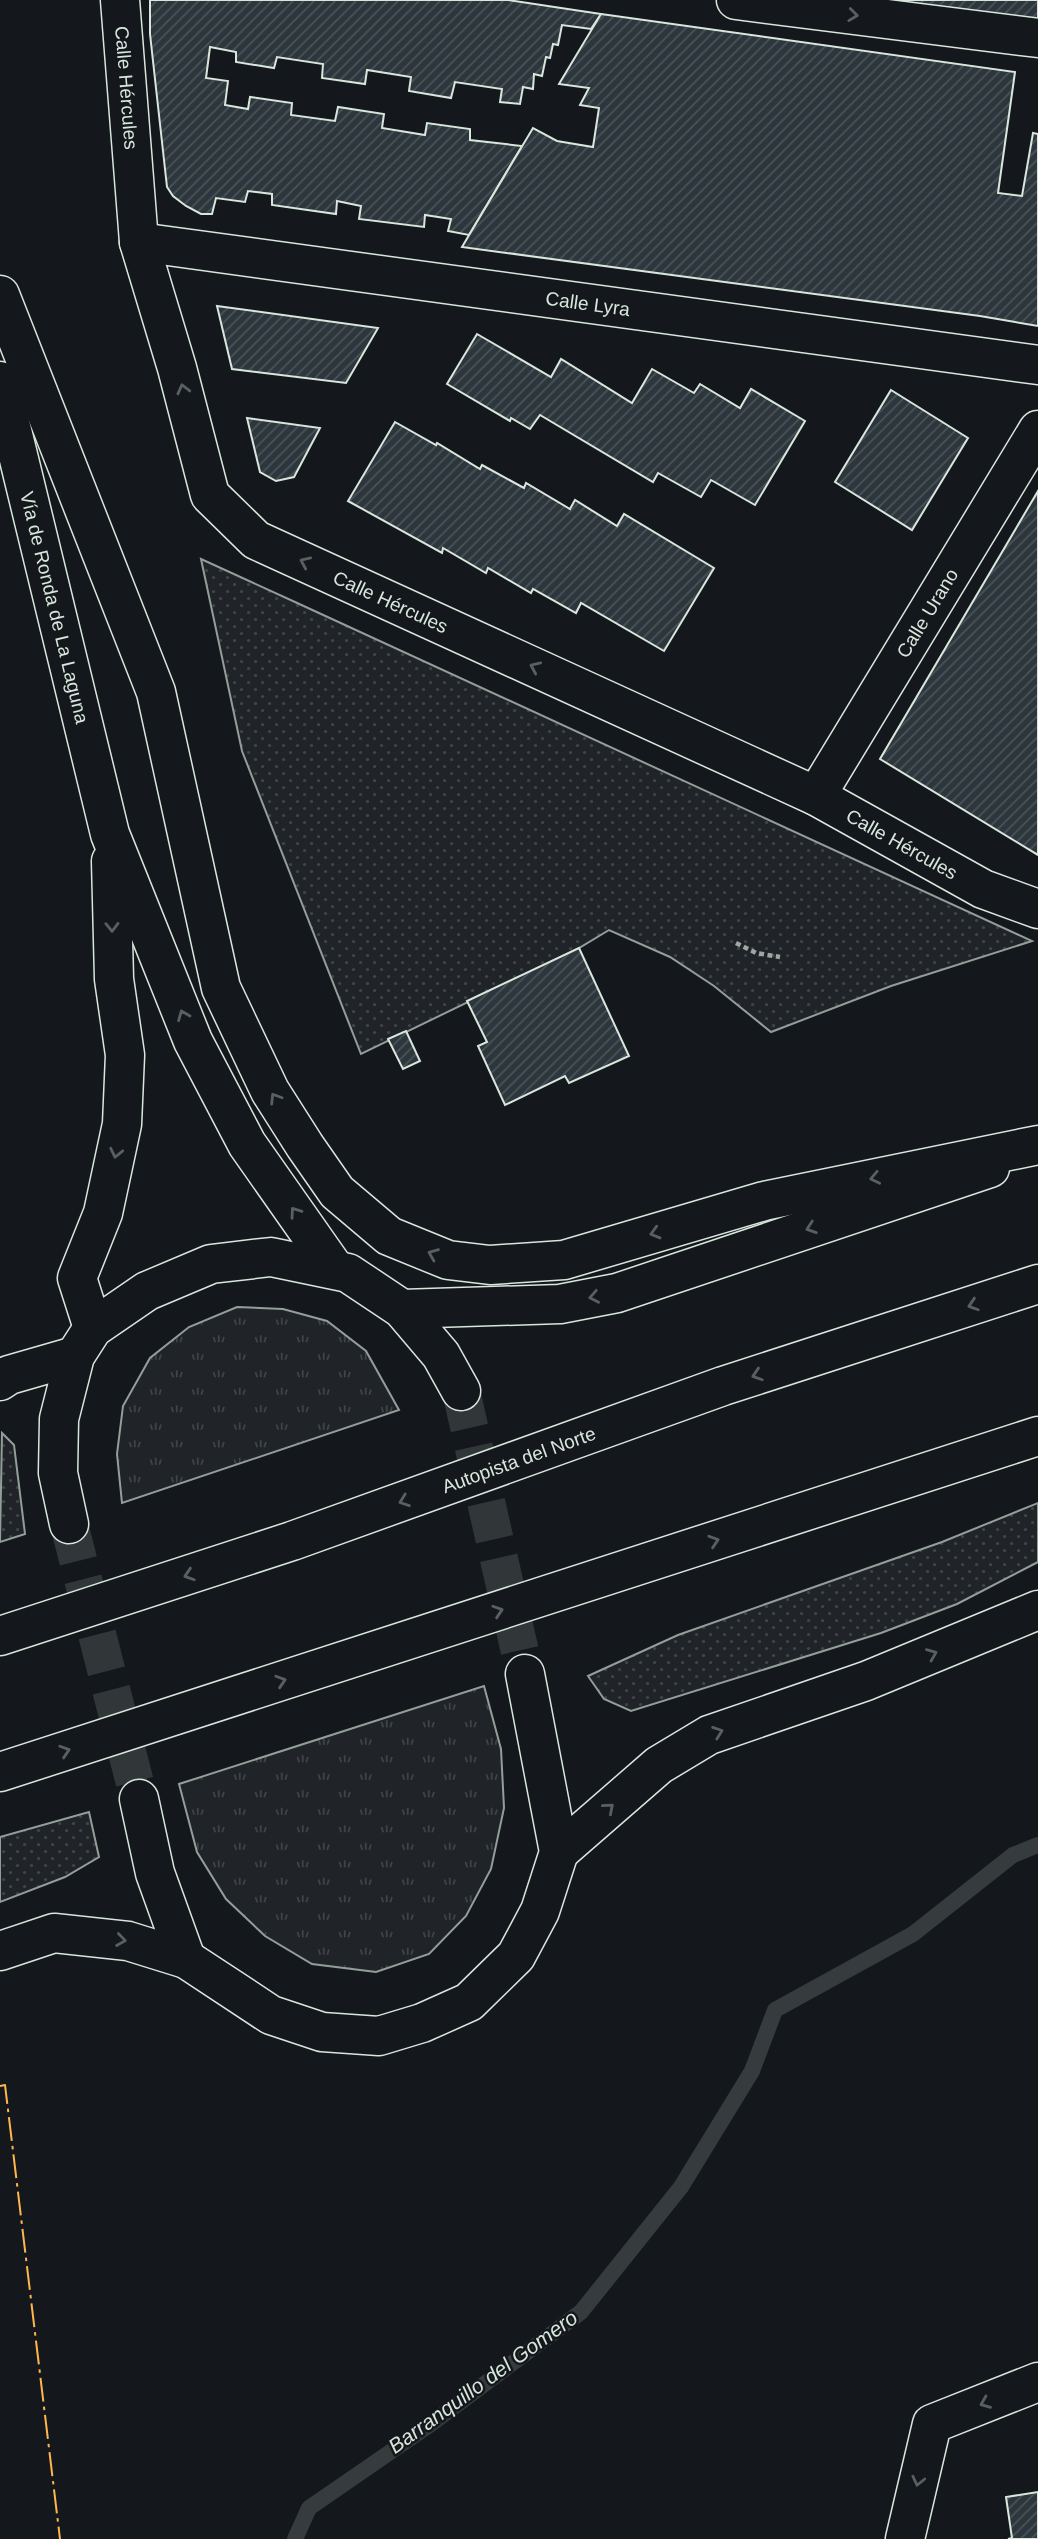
<svg xmlns="http://www.w3.org/2000/svg" width="1038" height="2539" viewBox="0 0 1038 2539" font-family="Helvetica,sans-serif">
  <style>
    .grass { fill: url(#grass-tufts); stroke: #939e99; stroke-width: 2 }
    .garden { fill: url(#garden-dots); stroke: #939e99; stroke-width: 2 }
    .lines { fill: none; stroke-linecap: round; stroke-linejoin: round }
    .stream { stroke: #363b3e; stroke-width: 16 }
    .building { fill: url(#building-hatch); stroke: #d8e6dc; stroke-width: 2 }
    .major-tunnel { stroke: #313739; stroke-width: 38; stroke-dasharray: 38 19; stroke-linecap: butt }
    .minor-casing { stroke: #d8e6dc; stroke-width: 41 }
    .major-casing { stroke: #d8e6dc; stroke-width: 41 }
    .highway-casing { stroke: #d8e6dc; stroke-width: 41 }
    .path { stroke: #9da8a2; stroke-width: 4.5; stroke-dasharray: 5 3.5; stroke-linecap: butt }
    .minor { stroke: #14181c; stroke-width: 38 }
    .major { stroke: #14181c; stroke-width: 38 }
    .highway { stroke: #14181c; stroke-width: 38 }
    .power { stroke: #ffb74d; stroke-width: 2; stroke-dasharray: 24 5 3.5 5; stroke-linecap: butt }
    .oneway { stroke: #59605f }
    .labels { text-anchor: middle; stroke-width: 5; stroke-linejoin: round; paint-order: stroke }
    .street-label { font-size: 19px; fill: #d8e6dc; stroke: #14181c }
    .water-label { font-size: 21px; font-style: italic; fill: #d8e6dc; stroke: #14181c }
  </style>
  <defs>
    <pattern id="grass-tufts" width="24" height="20" patternUnits="userSpaceOnUse" patternTransform="scale(1.75)"><rect width="24" height="20" fill="#202428"/><path d="M3 7l-1-3M5 7V3M7 7l1-3M15 17l-1-3M17 17v-4M19 17l1-3" fill="none" stroke="#404447"/></pattern>
    <pattern id="garden-dots" width="8" height="8" patternUnits="userSpaceOnUse" patternTransform="scale(1.75)"><rect width="8" height="8" fill="#202428"/><path d="M2 2h.1M6 6h.1" fill="none" stroke="#404447" stroke-width="1.8" stroke-linecap="round"/></pattern>
    <pattern id="building-hatch" width="6" height="6" patternUnits="userSpaceOnUse" patternTransform="scale(1.75)"><rect width="6" height="6" fill="#2c363c"/><path d="M-1 1l2-2M0 6l6-6M5 7l2-2" fill="none" stroke="#4a5358"/></pattern>
  </defs>
  <rect width="100%" height="100%" fill="#14181c"/>
  <g class="grass">
    <polygon points="237,1307 283,1309 327,1321 366,1351 399,1410 122,1503 117,1454 123,1406 150,1358 189,1327"/>
    <polygon points="484,1686 501,1749 504,1808 491,1869 466,1916 429,1954 376,1972 312,1964 265,1936 226,1899 197,1852 179,1784"/>
  </g>
  <g class="garden">
    <polygon points="201,559 295,602 1032,941 891,986 771,1032 714,986 670,957 609,930 579,948 361,1054 242,751"/>
    <polygon points="2,1433 14,1445 25,1534 0,1542"/>
    <polygon points="1038,1503 1038,1562 957,1604 881,1633 631,1711 604,1699 588,1676 678,1635 942,1542"/>
    <polygon points="89,1812 99,1857 65,1877 0,1902 0,1837"/>
  </g>
  <g class="lines">
    <polyline class="stream" points="295,2539 309,2508 428,2426 581,2312 681,2187 752,2071 775,2010 913,1934 1013,1855 1038,1845"/>
  </g>
  <g class="building">
    <polygon points="150,0 508,0 601,14 591,29 562,25 558,45 553,44 550,58 546,57 542,76 534,74 533,89 523,87 520,104 500,102 502,89 455,82 451,98 409,91 411,77 367,70 365,84 322,78 323,64 277,57 274,68 236,62 236,52 210,47 206,78 228,81 225,105 248,109 250,97 292,103 291,115 335,121 338,107 384,114 382,128 425,135 427,123 470,129 470,140 522,146 469,235 448,231 451,219 425,215 424,227 359,219 361,206 337,201 336,214 272,205 272,194 248,191 245,202 216,198 212,214 201,214 186,206 173,196 167,187 150,34"/>
    <polygon points="888,0 1038,0 1038,19"/>
    <polygon points="601,14 1015,72 998,193 1022,196 1033,133 1038,134 1038,326 980,316 462,247 533,128 557,141 593,147 599,108 580,105 589,88 559,84"/>
    <polygon points="217,306 378,328 346,383 232,369"/>
    <polygon points="477,334 551,377 561,359 632,403 652,369 694,393 700,384 740,408 751,389 805,421 755,505 711,480 701,497 658,473 653,482 540,415 530,429 511,418 510,421 447,384"/>
    <polygon points="891,390 968,438 912,530 835,482"/>
    <polygon points="247,418 320,428 294,477 276,481 260,472"/>
    <polygon points="395,422 436,445 437,443 480,469 482,465 524,488 526,483 570,509 575,500 617,526 624,514 714,568 664,651 581,603 576,613 533,589 531,593 488,568 486,573 443,548 442,553 348,501"/>
    <polygon points="1038,491 1038,855 880,759"/>
    <polygon points="579,948 629,1056 569,1083 565,1076 505,1105 478,1046 487,1042 467,1001"/>
    <polygon points="406,1031 420,1061 403,1069 388,1039"/>
    <polygon points="1038,2492 1038,2539 1008,2539 1012,2538 1006,2497"/>
  </g>
  <g class="lines">
    <g class="major-tunnel">
      <polyline points="461,1391 525,1674"/>
      <polyline points="69,1524 139,1799"/>
    </g>
    <defs>
      <g id="minor">
        <path id="s1" d="M120,0L139,242L177,368L210,495L256,540L816,796L983,889L1038,909"/>
        <polyline points="736,0 1038,38"/>
        <path id="s2" d="M139,242L1038,365"/>
        <path id="s3" d="M816,796L1038,430"/>
        <polyline points="402,1309 560,1304 617,1293 990,1168"/>
        <polyline points="905,2539 932,2424 1038,2382"/>
      </g>
      <g id="major">
        <polyline points="0,295 156,692 221,988 270,1091 305,1146 337,1192 389,1236 448,1260 490,1265 564,1260 764,1201 1038,1145"/>
        <path id="s4" d="M0,381L110,834L193,1041L247,1144L334,1268"/>
        <polyline points="93,1328 77,1278 103,1213 122,1124 125,1055 114,979 111,861"/>
        <polyline points="0,1381 9,1375 75,1356"/>
        <polyline points="69,1524 58,1473 59,1419 75,1356 93,1328 147,1291 211,1264 271,1257 348,1273 402,1309 441,1355 461,1391"/>
        <polyline points="139,1799 155,1873 186,1959"/>
        <polyline points="0,1951 54,1933 128,1941 186,1959 271,2015 322,2032 379,2036 422,2023 469,2002 516,1956 540,1911 559,1852 525,1674"/>
      </g>
      <g id="highway">
        <path id="s5" d="M0,1636L292,1541L723,1386L1038,1284"/>
        <polyline points="0,1772 1038,1436"/>
        <polyline points="559,1852 659,1765 709,1735 866,1681 1038,1610"/>
      </g>
    </defs>
    <use href="#minor" class="minor-casing"/>
    <use href="#major" class="major-casing"/>
    <use href="#highway" class="highway-casing"/>
    <polyline class="path" points="736,943 756,953 780,957"/>
    <use href="#minor" class="minor"/>
    <use href="#major" class="major"/>
    <use href="#highway" class="highway"/>
    <polyline class="power" points="0,2086 5,2085 60,2539"/>
  </g>
  <defs><path id="oneway-chevron" d="M-2-3.5L2.5 0L-2 3.5" fill="none" stroke-width="1.6" stroke-linecap="round" stroke-linejoin="round" transform="scale(1.75)"/></defs>
  <g class="oneway">
    <use href="#oneway-chevron" transform="translate(853 15) rotate(7)"/>
    <use href="#oneway-chevron" transform="translate(183 389) rotate(-104)"/>
    <use href="#oneway-chevron" transform="translate(305 562) rotate(-156)"/>
    <use href="#oneway-chevron" transform="translate(535 667) rotate(-156)"/>
    <use href="#oneway-chevron" transform="translate(112 927) rotate(89)"/>
    <use href="#oneway-chevron" transform="translate(183 1015) rotate(-112)"/>
    <use href="#oneway-chevron" transform="translate(275 1098) rotate(-122)"/>
    <use href="#oneway-chevron" transform="translate(116 1153) rotate(102)"/>
    <use href="#oneway-chevron" transform="translate(875 1178) rotate(168)"/>
    <use href="#oneway-chevron" transform="translate(295 1212) rotate(-125)"/>
    <use href="#oneway-chevron" transform="translate(811 1228) rotate(161)"/>
    <use href="#oneway-chevron" transform="translate(655 1233) rotate(164)"/>
    <use href="#oneway-chevron" transform="translate(433 1254) rotate(-158)"/>
    <use href="#oneway-chevron" transform="translate(594 1297) rotate(169)"/>
    <use href="#oneway-chevron" transform="translate(973 1305) rotate(162)"/>
    <use href="#oneway-chevron" transform="translate(757 1375) rotate(162)"/>
    <use href="#oneway-chevron" transform="translate(404 1501) rotate(160)"/>
    <use href="#oneway-chevron" transform="translate(714 1541) rotate(-18)"/>
    <use href="#oneway-chevron" transform="translate(189 1575) rotate(162)"/>
    <use href="#oneway-chevron" transform="translate(498 1611) rotate(-18)"/>
    <use href="#oneway-chevron" transform="translate(932 1654) rotate(-22)"/>
    <use href="#oneway-chevron" transform="translate(281 1681) rotate(-18)"/>
    <use href="#oneway-chevron" transform="translate(718 1732) rotate(-20)"/>
    <use href="#oneway-chevron" transform="translate(65 1751) rotate(-18)"/>
    <use href="#oneway-chevron" transform="translate(609 1808) rotate(-41)"/>
    <use href="#oneway-chevron" transform="translate(121 1940) rotate(8)"/>
    <use href="#oneway-chevron" transform="translate(985 2403) rotate(158)"/>
    <use href="#oneway-chevron" transform="translate(918 2481) rotate(103)"/>
  </g>
  <g class="labels">
    <g class="street-label">
      <text dy="7" stroke="none"><textPath href="#s1" startOffset="88">Calle Hércules</textPath></text>
      <text dy="7" stroke="none"><textPath href="#s2" startOffset="453">Calle Lyra</textPath></text>
      <text dy="7" stroke="none"><textPath href="#s1" startOffset="718">Calle Hércules</textPath></text>
      <text dy="7" stroke="none"><textPath href="#s4" startOffset="233">Vía de Ronda de La Laguna</textPath></text>
      <text dy="7" stroke="none"><textPath href="#s3" startOffset="214">Calle Urano</textPath></text>
      <text dy="7" stroke="none"><textPath href="#s1" startOffset="1284">Calle Hércules</textPath></text>
      <text dy="7" stroke="none"><textPath href="#s5" startOffset="548">Autopista del Norte</textPath></text>
    </g>
    <g class="water-label">
      <text transform="translate(483 2382) rotate(-36)" y="7">Barranquillo del Gomero</text>
    </g>
  </g>
</svg>
